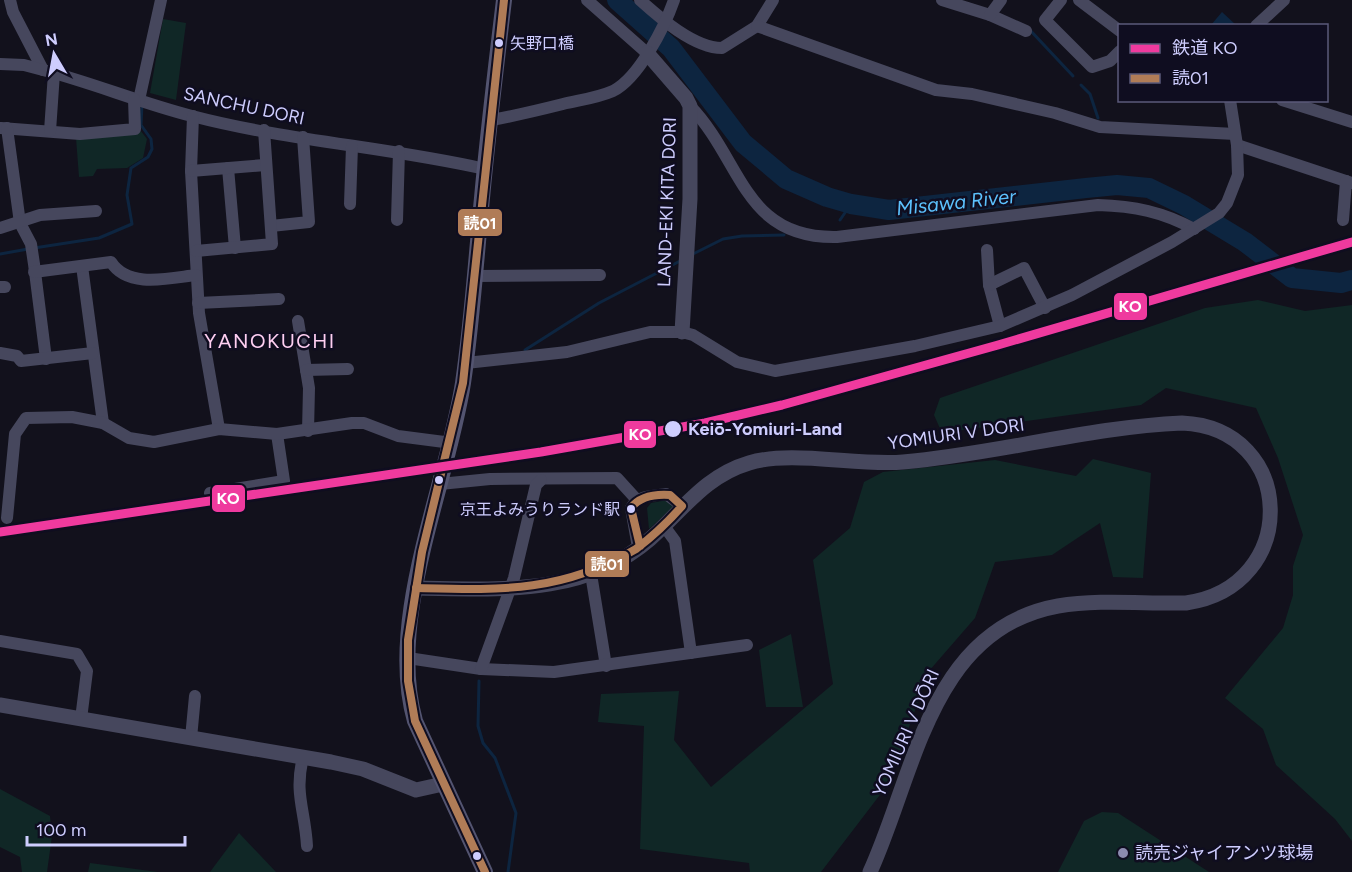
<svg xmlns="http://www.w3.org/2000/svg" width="1352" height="872" viewBox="0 0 1352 872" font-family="Figtree,'Noto Sans JP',sans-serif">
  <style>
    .green { fill: #102726 }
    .water { fill: #0d2540 }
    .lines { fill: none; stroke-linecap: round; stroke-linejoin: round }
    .stream { stroke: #0d2540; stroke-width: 3 }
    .river { stroke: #0d2540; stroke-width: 20 }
    .minor { stroke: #46475d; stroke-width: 12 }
    .tertiary { stroke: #46475d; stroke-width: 15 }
    .secondary { stroke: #535470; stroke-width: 16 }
    .bus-1-casing { stroke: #0f0d20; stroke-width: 12 }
    .bus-1 { stroke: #b07c57; stroke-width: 8 }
    .rail-1-casing { stroke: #0f0d20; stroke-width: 14 }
    .rail-1 { stroke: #ef3a9e; stroke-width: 9 }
    .bus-dot { fill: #cecdfe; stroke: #0f0d20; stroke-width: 2 }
    .poi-dot { fill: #8c8baf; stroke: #0f0d20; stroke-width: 2 }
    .labels { text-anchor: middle; stroke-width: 5; stroke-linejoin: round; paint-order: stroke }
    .bus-label { font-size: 16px; fill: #cecdfe; stroke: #0f0d20; text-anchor: start }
    .street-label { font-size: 18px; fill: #cecdfe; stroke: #0f0d20 }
    .stop-label { font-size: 18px; font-weight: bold; fill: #cecdfe; stroke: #0f0d20; text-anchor: start }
    .poi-label { font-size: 18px; fill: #cecdfe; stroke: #0f0d20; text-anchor: start }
    .water-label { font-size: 20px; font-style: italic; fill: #5cc1fd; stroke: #0f0d20 }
    .neighbourhood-label { font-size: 20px; letter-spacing: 1.5px; fill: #fecff1; stroke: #0f0d20 }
    .line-badge { stroke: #0f0d20; stroke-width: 2 }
    .badge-label { font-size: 16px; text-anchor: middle; font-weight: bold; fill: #fff }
  </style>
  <rect width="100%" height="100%" fill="#12111c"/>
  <g class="green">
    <polygon points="163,19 186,23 176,100 150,93"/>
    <polygon points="140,130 147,139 143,158 127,168 97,169 93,176 79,177 76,138"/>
    <polygon points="1258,300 1305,311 1352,305 1352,841 1335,819 1276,765 1263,729 1225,698 1283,628 1293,595 1293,566 1303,535 1278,458 1256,408 1166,388 1141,405 942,433 934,415 940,398 1205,308"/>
    <polygon points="1093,459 1151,473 1143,578 1113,577 1100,523 1052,555 995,562 975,618 929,671 889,783 821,872 750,872 749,863 640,849 644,726 598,722 601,694 679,691 674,740 711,787 833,684 813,560 850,528 864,482 883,472 995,460 1076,476"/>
    <polygon points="667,500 673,507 649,529 647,508 651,503"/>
    <polygon points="791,634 803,707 766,707 759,650"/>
    <polygon points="0,789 50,816 52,836 47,872 22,872 20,857 0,847"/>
    <polygon points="1102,812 1118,813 1209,872 1058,872 1084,821"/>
    <polygon points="239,833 276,872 210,872"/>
    <polygon points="90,863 158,872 88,872"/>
  </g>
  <polygon class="water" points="1222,12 1236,25 1211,25"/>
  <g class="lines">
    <g class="stream">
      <polyline points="1029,29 1073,76"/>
      <polyline points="1081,85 1090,94 1098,118"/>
      <polyline points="840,220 851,204"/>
      <polyline points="34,248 99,238 132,224 127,195 131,168 148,157 152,149 151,139 141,125 142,104"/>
      <polyline points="0,254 28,249"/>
      <polyline points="693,254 723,239 742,236 784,235"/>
      <polyline points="525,350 599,303 682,260"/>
      <polyline points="479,681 478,726 483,743 495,758 516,813 508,872"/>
    </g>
    <polyline class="river" points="617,0 671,48 743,143 786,179 827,197 851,204 889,210 1086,188 1117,185 1149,188 1184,205 1245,242 1292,278 1341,283 1352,280"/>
    <g class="minor">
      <polyline points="10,0 13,12 43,70"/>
      <polyline points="587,0 647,53"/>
      <path d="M640,0C660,18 694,48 722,48L757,26L773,0"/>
      <polyline points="942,0 990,15 1026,31"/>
      <polyline points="1061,0 1045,20 1092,67 1110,61 1120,51"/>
      <polyline points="1079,0 1120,31"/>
      <polyline points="990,15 1001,0"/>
      <polyline points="757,26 936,90 972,94 1055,113 1100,127 1235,134"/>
      <polyline points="1256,26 1284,0"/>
      <path d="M0,64L24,65L43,70C93,83 141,103 192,116C288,141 388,147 485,169"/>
      <polyline points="139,100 161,0"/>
      <polyline points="1282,100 1352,122"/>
      <path d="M690,106C743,161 743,239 837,237L1098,205C1134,206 1163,212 1194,229"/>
      <polyline points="193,116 191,171 199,313 219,429"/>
      <path d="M491,120C515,116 539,110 563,104C580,100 597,98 613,91C639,78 665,26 674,0"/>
      <polyline points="1,128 80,134 135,129 134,99"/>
      <polyline points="7,128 20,223 31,244 34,264 46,359"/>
      <polyline points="50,131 54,73"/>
      <polyline points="1237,145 1352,183"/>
      <polyline points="228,168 235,248"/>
      <polyline points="191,171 265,165"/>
      <polyline points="350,204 352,146"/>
      <polyline points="397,220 399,151"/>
      <polyline points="1343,220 1346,181"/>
      <polyline points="271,226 309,222 303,137"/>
      <polyline points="0,228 40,215 96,211"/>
      <polyline points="987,250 989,285 1000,326"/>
      <polyline points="196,251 272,244 264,130"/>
      <polyline points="82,266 103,423"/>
      <path d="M34,272L111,262C128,289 170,278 196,275"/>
      <polyline points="475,276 600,275"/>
      <polyline points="989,285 1024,268 1045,308"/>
      <polyline points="0,287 5,287"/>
      <polyline points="198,303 279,299"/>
      <polyline points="298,321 309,388 308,431"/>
      <polyline points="0,353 17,356 21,361 93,353"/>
      <polyline points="466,363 567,352 650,332 682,332 693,335 737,362 775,371 915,346 1000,326 1072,295 1172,242 1219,213 1227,203 1238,175 1237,145 1230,100"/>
      <polyline points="306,370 348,369"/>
      <polyline points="440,484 490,479 617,478 637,500"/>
      <polyline points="210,493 284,481 277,434"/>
      <polyline points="7,518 15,434 26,418 72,417 103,423 129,438 154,442 219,429 277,434 352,423 364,423 398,436 452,443"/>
      <polyline points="664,526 675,541 691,653"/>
      <path d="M640,546L637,542L631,508C638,495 653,496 666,494L682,506"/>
      <polyline points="591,574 606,666"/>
      <polyline points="0,641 77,654 87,671 81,719"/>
      <polyline points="408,658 481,669 554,672 747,645"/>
      <polyline points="481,669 514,578 536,485 541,480"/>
      <polyline points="191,738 195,696"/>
      <path d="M303,757C294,794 305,810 307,846"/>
    </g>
    <g class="tertiary">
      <polyline points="647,53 686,98 690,106 690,199 682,332"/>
      <path d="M416,588C498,589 583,597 650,539C683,510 705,476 749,463C791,450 857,466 903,462C997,454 1089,427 1182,423C1297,428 1301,587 1186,603C1144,604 1100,599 1058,606C930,629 915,774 870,872"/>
      <polyline points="0,705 331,762 363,769 416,790 443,784"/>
    </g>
    <path class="secondary" d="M485,872L415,721C386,619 447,486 463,383C472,322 476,260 482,198C488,132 496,66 504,0"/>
    <defs>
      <g id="bus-1">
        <path d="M416,588C500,590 561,593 636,549C653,536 668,522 682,506L670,495C655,494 640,496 631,508L640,546"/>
        <polyline points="485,872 415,721 408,681 408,640 422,552 463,383 504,0"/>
      </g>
    </defs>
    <use href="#bus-1" class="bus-1-casing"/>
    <use href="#bus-1" class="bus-1"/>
    <defs>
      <polyline id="rail-1" points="0,532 541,452 705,423 782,405 998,345 1352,242"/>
    </defs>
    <use href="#rail-1" class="rail-1-casing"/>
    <use href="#rail-1" class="rail-1"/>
  </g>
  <g class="bus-dot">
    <circle cx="499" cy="43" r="5"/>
    <circle cx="673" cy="429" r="9"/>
    <circle cx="439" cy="480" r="5"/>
    <circle cx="631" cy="509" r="5"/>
    <circle cx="477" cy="856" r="5"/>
  </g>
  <circle class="poi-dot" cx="1123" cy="853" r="6"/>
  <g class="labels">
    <g class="bus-label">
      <text x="510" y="49">矢野口橋</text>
      <text x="620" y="515" text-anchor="end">京王よみうりランド駅</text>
    </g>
    <g class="street-label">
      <text transform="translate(244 106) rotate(12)" y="6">SANCHU DORI</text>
      <text transform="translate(667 202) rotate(-88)" y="6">LAND-EKI KITA DORI</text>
      <text transform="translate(956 434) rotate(-8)" y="6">YOMIURI V DORI</text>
      <text transform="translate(906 733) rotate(-66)" y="6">YOMIURI V DŌRI</text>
    </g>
    <g class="stop-label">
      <text x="688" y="435">Keiō-Yomiuri-Land</text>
    </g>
    <g class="poi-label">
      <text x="1135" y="859">読売ジャイアンツ球場</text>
    </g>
    <g class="water-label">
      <text transform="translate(956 202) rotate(-6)" y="7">Misawa River</text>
    </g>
    <g class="neighbourhood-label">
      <text x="270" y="348">YANOKUCHI</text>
    </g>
  </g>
  <g class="line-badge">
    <rect x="457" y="208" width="46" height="29" rx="6" fill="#b07c57"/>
    <rect x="1113" y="292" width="35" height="29" rx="6" fill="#ef3a9e"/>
    <rect x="623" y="420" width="34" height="29" rx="6" fill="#ef3a9e"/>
    <rect x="211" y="484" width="35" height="29" rx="6" fill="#ef3a9e"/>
    <rect x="584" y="550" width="46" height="28" rx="6" fill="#b07c57"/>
  </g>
  <g class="badge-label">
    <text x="480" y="229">読01</text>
    <text x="1130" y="312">KO</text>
    <text x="640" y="440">KO</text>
    <text x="228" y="504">KO</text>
    <text x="607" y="570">読01</text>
  </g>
  <rect x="1118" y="24" width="210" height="78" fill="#0f0d20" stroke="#5b5a79" stroke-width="1.5"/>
  <rect x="1130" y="44" width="30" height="9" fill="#ef3a9e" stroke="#5b5a79" stroke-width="1.5"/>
  <text x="1172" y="54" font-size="18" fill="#cecdfe">鉄道 KO</text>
  <rect x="1130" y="74" width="30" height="9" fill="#b07c57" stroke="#5b5a79" stroke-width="1.5"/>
  <text x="1172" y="84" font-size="18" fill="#cecdfe">読01</text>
  <g transform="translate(54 54) rotate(350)" stroke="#0f0d20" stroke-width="4.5" paint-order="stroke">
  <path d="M0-4.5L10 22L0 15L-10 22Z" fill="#cecdfe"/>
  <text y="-9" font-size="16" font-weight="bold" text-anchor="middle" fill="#cecdfe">N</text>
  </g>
  <path d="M27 836v9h158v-9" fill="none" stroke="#cecdfe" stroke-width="3"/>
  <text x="36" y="836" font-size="18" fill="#cecdfe" stroke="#0f0d20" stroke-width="4.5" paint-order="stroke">100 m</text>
</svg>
